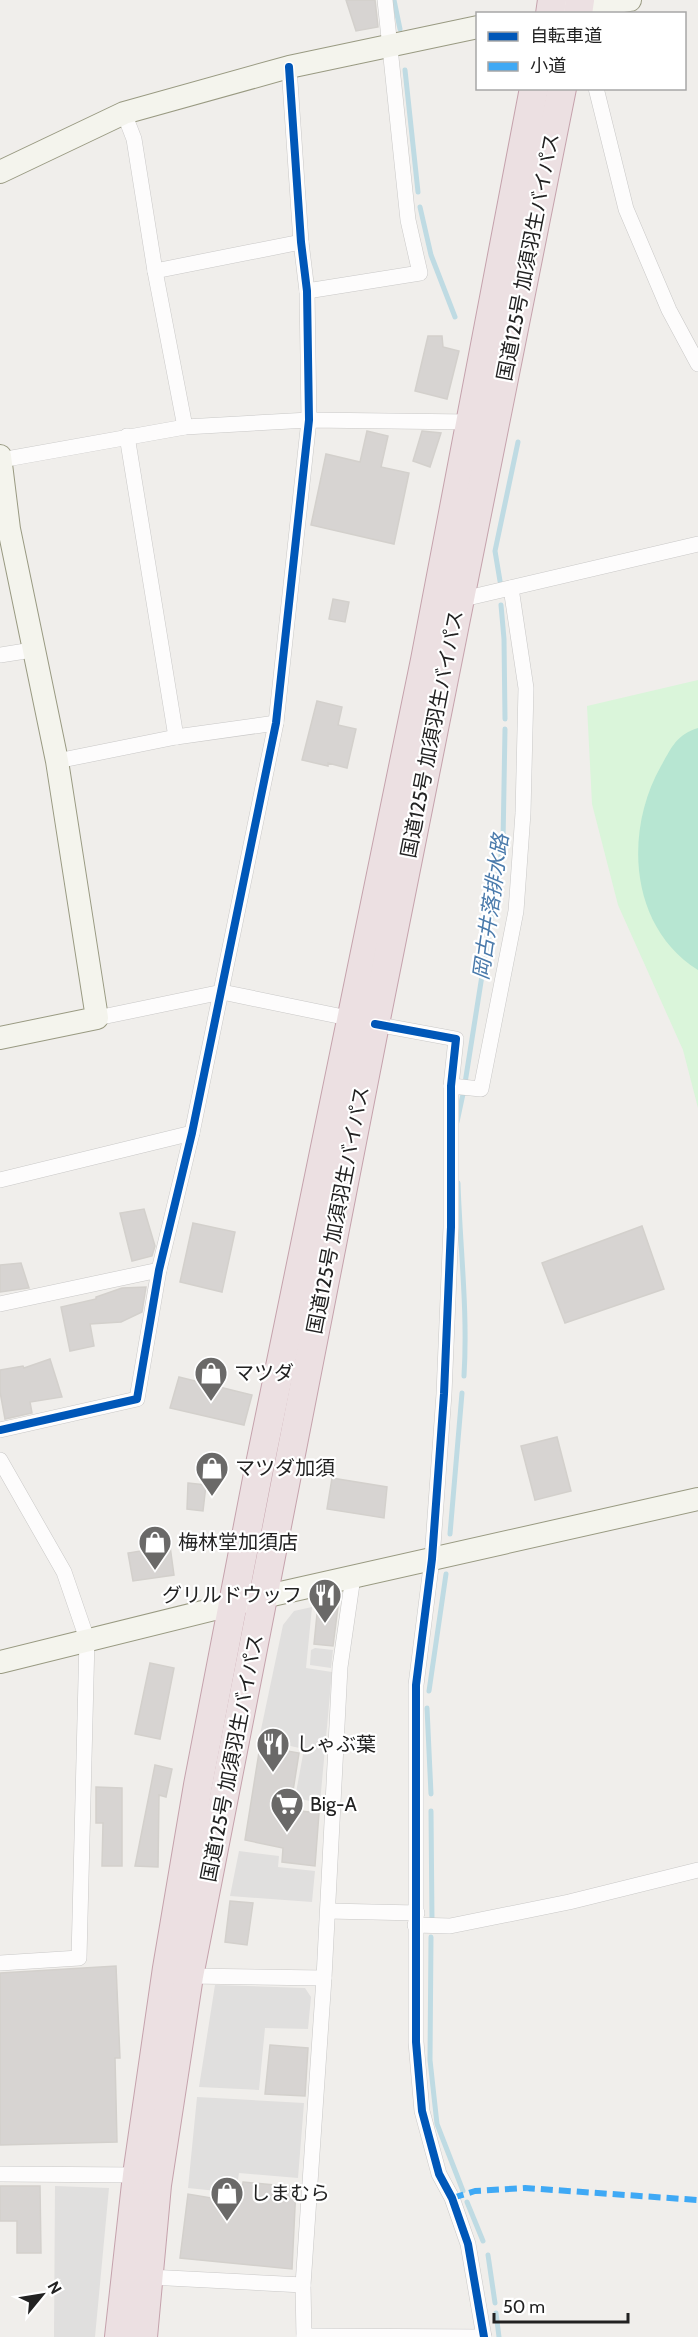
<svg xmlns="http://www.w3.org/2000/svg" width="698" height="2337" viewBox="0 0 698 2337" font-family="Cabin,'Noto Sans JP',sans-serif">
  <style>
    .park { fill: #daf5da }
    .pitch { fill: #b7e6d2 }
    .parking { fill: #e0dfde }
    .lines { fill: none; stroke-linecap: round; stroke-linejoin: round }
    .stream { stroke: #bfdbe3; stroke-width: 5 }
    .building { fill: #d7d4d2; stroke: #d3d0cc; stroke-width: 1.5 }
    .street-casing { stroke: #c9c8c7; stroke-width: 16 }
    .secondary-casing { stroke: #999a82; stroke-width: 24 }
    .highway-casing { stroke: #c5a2ac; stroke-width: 30 }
    .street { stroke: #fdfcfc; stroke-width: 15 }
    .secondary { stroke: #f4f4ed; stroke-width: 22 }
    .highway { stroke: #ece0e2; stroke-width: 28 }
    .quiet { stroke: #3fa9f5; stroke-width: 6; stroke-dasharray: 12 6; stroke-linecap: butt }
    .cycleway-casing { stroke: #fff; stroke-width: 11 }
    .cycleway { stroke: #0057b8; stroke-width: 8 }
    .labels { text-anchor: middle; stroke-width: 4.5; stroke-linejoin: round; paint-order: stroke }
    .street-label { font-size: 20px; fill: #222; stroke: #fff }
    .poi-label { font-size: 20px; fill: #222; stroke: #fff; text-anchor: start }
    .water-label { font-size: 21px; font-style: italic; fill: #4a7aab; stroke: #fff }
  </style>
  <rect width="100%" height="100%" fill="#f0eeeb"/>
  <polygon class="park" points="698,680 698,1108 683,1050 618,905 592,804 587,706"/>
  <path class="pitch" d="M698,728V970C629,927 624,831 661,766C672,747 676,735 698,728Z"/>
  <g class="parking">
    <polygon points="312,1607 306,1668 332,1672 320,1803 295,1798 304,1749 259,1739 283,1625 294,1611"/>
    <polygon points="315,1648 333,1650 331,1668 310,1665 311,1650"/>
    <polygon points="239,1851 279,1856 278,1867 315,1871 312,1902 230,1896"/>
    <polygon points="215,1985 305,1988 311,1997 308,2029 265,2028 259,2090 199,2087"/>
    <polygon points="197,2097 304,2103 298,2178 239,2173 236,2193 188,2188"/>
    <polygon points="55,2186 109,2188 95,2337 54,2337"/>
  </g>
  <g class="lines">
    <g class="stream">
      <polyline points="394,0 400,29"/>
      <polyline points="405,70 418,192"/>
      <polyline points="420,207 431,255 455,317"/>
      <polyline points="500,581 495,551 518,442"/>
      <polyline points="501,605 504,639 505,719"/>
      <polyline points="465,1083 503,843 505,729"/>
      <polyline points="457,1122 463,1094"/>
      <path d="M458,1183C460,1247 468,1311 464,1376"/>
      <polyline points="450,1534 462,1393"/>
      <polyline points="429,1691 446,1574"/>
      <polyline points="427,1708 431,1794"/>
      <polyline points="431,1811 432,1922"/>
      <polyline points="431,1937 430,2060 437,2124 463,2191"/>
      <polyline points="467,2202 483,2241"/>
      <polyline points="488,2255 495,2303"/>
      <polyline points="496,2313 499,2337"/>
    </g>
  </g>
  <g class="building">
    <polygon points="346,0 375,0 378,27 356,31"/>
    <polygon points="428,336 442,336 443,347 459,351 447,399 415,391"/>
    <polygon points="367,431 388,436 381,467 409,473 394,544 311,525 326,454 360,462"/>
    <polygon points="422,431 441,433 430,467 413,461"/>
    <polygon points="333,599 349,602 345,622 329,619"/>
    <polygon points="317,701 342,707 338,725 356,729 347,768 328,763 328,766 302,760"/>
    <polygon points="144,1209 155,1246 152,1256 132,1261 120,1213"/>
    <polygon points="193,1223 235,1232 222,1292 180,1282"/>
    <polygon points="642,1226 664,1289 565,1323 542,1263"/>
    <polygon points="21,1263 29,1288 0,1292 0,1265"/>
    <polygon points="146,1287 142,1312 121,1322 90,1324 94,1346 70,1351 61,1307 96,1299 96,1297 122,1288"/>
    <polygon points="50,1359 62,1397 30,1402 32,1413 5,1419 0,1392 0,1370 23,1366 24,1368"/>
    <polygon points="179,1377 252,1395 244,1425 170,1408"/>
    <polygon points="557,1437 571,1491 535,1500 521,1446"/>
    <polygon points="332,1478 387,1487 384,1518 327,1509"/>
    <polygon points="188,1483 206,1485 203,1511 187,1509"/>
    <polygon points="170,1546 174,1575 133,1581 128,1553"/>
    <polygon points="339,1599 333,1646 314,1644 318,1604"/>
    <polygon points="150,1663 174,1668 160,1739 135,1734"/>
    <polygon points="260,1746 299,1753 290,1810 319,1813 315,1866 282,1862 283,1848 245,1840"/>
    <polygon points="155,1765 172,1769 166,1797 159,1795 158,1867 135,1866"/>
    <polygon points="96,1787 122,1788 122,1866 102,1866 103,1823 96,1823"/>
    <polygon points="230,1901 253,1903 247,1945 225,1942"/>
    <polygon points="116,1966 120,2058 115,2058 117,2142 0,2145 0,1973"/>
    <polygon points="270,2045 308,2048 305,2096 265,2094"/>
    <polygon points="243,2182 296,2187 292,2269 180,2258 188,2194 241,2203"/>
    <polygon points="0,2186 40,2186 41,2253 17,2253 17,2221 0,2221"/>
  </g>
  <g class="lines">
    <defs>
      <g id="street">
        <polyline points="596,88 626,209 669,310 698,364"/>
        <polyline points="124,113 134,139 155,271 185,427"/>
        <polyline points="155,271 301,242"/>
        <polyline points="307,291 420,273 408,220 385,0"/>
        <polyline points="127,436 176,737"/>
        <polyline points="1,460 185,427 309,420 470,422"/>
        <polyline points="459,600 698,544"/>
        <polyline points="0,655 32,650"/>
        <polyline points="57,761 176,737 276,723"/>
        <polyline points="97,1018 222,992 353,1019"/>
        <polyline points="375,1024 456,1039 451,1086 451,1227 444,1394 432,1559 416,1685 416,2042 422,2111 439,2174 452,2198 468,2244 484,2337"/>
        <polyline points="451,1086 481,1089 516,911 523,813 526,688 511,588"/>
        <polyline points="0,1180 192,1133"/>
        <polyline points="0,1304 159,1270"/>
        <polyline points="0,1430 137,1399 159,1270 192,1133 276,723 309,420 307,291 301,242 289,67"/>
        <polyline points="0,1460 64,1572 87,1639 79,1958 0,1963"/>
        <polyline points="328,1911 417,1913"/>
        <polyline points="415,1925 450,1926 569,1902 698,1870"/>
        <polyline points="189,1976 324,1978"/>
        <polyline points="0,2174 137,2175"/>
        <polyline points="149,2277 303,2285"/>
        <polyline points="304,2336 484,2337"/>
        <polyline points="304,2337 303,2285 324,1978 340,1667 353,1577"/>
      </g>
      <g id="secondary">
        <polyline points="564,11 630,0"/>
        <polyline points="0,172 124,113 289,67 478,27"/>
        <polyline points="0,456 9,529 57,761 97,1018 0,1038"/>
        <polyline points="0,1662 263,1597 698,1499"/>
      </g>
      <g id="highway">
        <polyline points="550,14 552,0"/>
        <polyline points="578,14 580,0"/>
        <polyline points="119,2337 137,2175 167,1968 198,1785 258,1474 425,660 534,88"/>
        <polyline points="143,2337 157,2185 189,1976 375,1024 562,88"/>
      </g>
    </defs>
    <use href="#street" class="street-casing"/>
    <use href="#secondary" class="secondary-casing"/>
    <use href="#highway" class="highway-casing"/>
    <use href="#street" class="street"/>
    <use href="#secondary" class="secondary"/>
    <use href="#highway" class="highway"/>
    <polyline class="quiet" points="452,2198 475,2191 525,2188 698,2200"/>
    <defs>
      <g id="cycleway">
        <polyline points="375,1024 456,1039 451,1086 451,1227 444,1394 432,1559 416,1685 416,2042 422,2111 439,2174 452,2198 468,2244 484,2337"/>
        <polyline points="0,1430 137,1399 159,1270 192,1133 276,723 309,420 307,291 301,242 289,67"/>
      </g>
    </defs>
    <use href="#cycleway" class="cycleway-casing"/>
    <use href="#cycleway" class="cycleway"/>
  </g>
  <defs>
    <symbol id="shop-pin" viewBox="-11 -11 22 30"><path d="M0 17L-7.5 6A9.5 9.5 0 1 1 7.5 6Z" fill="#6a6968" stroke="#fff"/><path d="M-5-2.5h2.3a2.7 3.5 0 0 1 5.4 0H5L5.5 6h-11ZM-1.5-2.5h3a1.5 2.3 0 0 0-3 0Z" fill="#fff"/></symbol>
    <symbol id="restaurant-pin" viewBox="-11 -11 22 30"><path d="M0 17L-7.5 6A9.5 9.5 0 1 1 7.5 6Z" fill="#6a6968" stroke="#fff"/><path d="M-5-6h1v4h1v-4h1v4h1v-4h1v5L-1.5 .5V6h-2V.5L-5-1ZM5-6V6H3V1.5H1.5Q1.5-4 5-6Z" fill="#fff"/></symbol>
    <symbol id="supermarket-pin" viewBox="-11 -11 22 30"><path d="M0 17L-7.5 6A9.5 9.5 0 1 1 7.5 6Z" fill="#6a6968" stroke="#fff"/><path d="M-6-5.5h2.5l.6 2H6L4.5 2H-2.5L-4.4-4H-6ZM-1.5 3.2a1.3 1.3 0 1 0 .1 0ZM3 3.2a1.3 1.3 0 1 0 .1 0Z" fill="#fff"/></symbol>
  </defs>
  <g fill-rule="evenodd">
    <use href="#shop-pin" x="192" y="1354" width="38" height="52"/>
    <use href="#shop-pin" x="193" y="1449" width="38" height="52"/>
    <use href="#shop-pin" x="136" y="1523" width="38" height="52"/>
    <use href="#restaurant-pin" x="306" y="1576" width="38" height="52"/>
    <use href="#restaurant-pin" x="254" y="1725" width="38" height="52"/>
    <use href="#supermarket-pin" x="268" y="1785" width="38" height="52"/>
    <use href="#shop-pin" x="208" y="2174" width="38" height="52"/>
  </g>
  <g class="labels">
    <g class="street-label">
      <text transform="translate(528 257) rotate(-79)" y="7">国道125号 加須羽生バイパス</text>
      <text transform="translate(432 734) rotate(-79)" y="7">国道125号 加須羽生バイパス</text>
      <text transform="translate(338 1210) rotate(-79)" y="7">国道125号 加須羽生バイパス</text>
      <text transform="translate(232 1758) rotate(-79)" y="7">国道125号 加須羽生バイパス</text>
    </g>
    <g class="poi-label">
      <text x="234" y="1380">マツダ</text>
      <text x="235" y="1475">マツダ加須</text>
      <text x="178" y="1549">梅林堂加須店</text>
      <text x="302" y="1602" text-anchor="end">グリルドウッフ</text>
      <text x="296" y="1751">しゃぶ葉</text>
      <text x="310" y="1811">Big-A</text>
      <text x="250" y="2200">しまむら</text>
    </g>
    <g class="water-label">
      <text transform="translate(491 907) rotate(-82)" y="7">岡古井落排水路</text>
    </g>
  </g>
  <rect x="476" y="12" width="210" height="78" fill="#ffffff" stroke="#a7a7a7" stroke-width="1.5"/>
  <rect x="488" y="32" width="30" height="9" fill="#0057b8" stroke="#a7a7a7" stroke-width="1.5"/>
  <text x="530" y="42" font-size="18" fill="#222222">自転車道</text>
  <rect x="488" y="62" width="30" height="9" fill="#3fa9f5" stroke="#a7a7a7" stroke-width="1.5"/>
  <text x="530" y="72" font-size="18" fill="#222222">小道</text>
  <g transform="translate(42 2295) rotate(60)" stroke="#ffffff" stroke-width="4.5" paint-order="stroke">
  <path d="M0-4.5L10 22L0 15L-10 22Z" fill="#222222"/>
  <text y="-9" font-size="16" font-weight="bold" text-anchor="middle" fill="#222222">N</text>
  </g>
  <path d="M494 2313v9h134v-9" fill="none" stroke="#222222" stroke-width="3"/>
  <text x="503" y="2313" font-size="18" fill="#222222" stroke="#ffffff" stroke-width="4.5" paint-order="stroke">50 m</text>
</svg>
